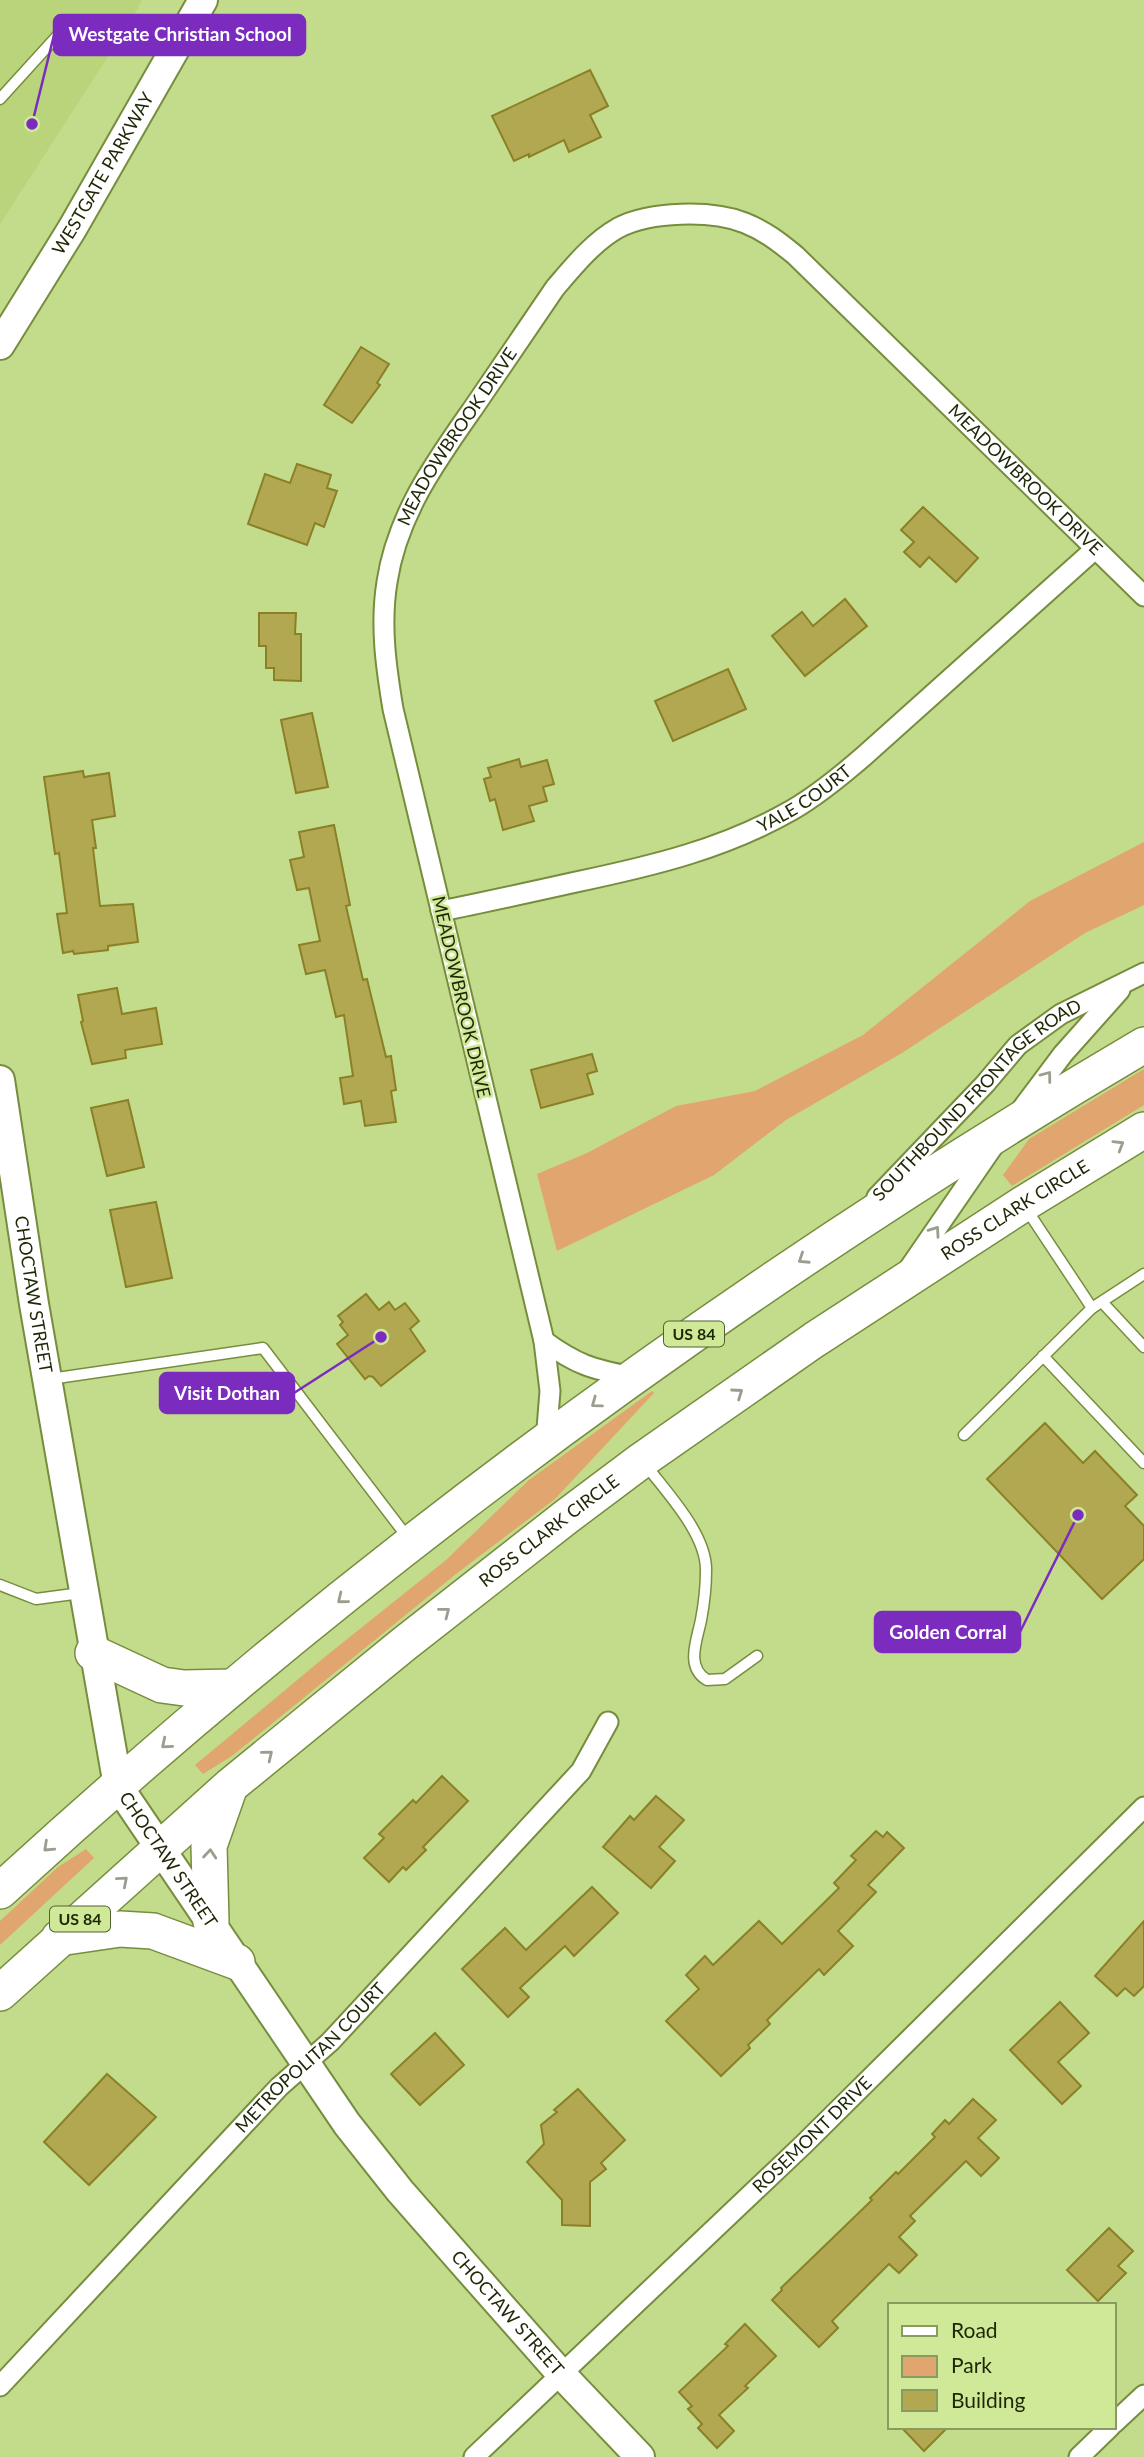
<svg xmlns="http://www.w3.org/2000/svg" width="1144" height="2457" viewBox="0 0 1144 2457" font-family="Lato,sans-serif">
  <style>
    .built { fill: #b9d47b }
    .green { fill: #e1a56f }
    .building { fill: #b2a852; stroke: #8a8026; stroke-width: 2 }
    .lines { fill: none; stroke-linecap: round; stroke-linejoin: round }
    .lane-casing { stroke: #778d3e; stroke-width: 13 }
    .street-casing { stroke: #778d3e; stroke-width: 23 }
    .secondary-casing { stroke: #778d3e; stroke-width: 32 }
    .highway-casing { stroke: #778d3e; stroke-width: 38 }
    .lane { stroke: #fff; stroke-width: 10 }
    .street { stroke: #fff; stroke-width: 19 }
    .secondary { stroke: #fff; stroke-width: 28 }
    .highway { stroke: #fff; stroke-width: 35 }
    .oneway { stroke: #9a9e8f }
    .labels { text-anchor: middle; stroke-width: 5; stroke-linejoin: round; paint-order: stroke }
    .shield { fill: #d0e998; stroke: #536132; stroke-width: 2 }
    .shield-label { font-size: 16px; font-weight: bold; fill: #1e2706 }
    .street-label { font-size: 18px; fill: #1e2706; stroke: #d0e998 }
    .leader { fill: none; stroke: #7b2cbf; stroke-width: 2.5 }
    .callout-dot { fill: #7b2cbf; stroke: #d0e998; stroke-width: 2.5 }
    .callout { fill: #7b2cbf; stroke: #7b2cbf; stroke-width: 2.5 }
    .callout-label { font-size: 19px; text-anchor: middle; font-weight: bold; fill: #fff }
  </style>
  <rect width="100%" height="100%" fill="#c3dc8b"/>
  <polygon class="built" points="0,0 142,0 129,24 0,224"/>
  <g class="green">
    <polygon points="1144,842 1144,905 1085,933 902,1053 786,1120 714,1175 557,1251 537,1174 587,1153 676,1106 755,1091 863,1035 1030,901"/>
    <polygon points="1144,1069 1144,1105 1012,1186 1003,1175 1029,1139"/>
    <polygon points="652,1391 654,1393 555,1499 456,1574 232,1756 203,1774 195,1765 326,1656 446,1560 529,1480"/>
    <polygon points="86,1849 94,1858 0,1945 0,1921 58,1867"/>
  </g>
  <g class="building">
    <polygon points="590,70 608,106 590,115 601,137 569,152 564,140 529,157 529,154 514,161 492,116"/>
    <polygon points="361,347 389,364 377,383 380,385 352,423 324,405"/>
    <polygon points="297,464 331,475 327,488 337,491 324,527 315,523 307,545 248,524 265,474 290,483"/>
    <polygon points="923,507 978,558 956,582 929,557 920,567 904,552 914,542 901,530"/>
    <polygon points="845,599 867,626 805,676 772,636 802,612 813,626"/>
    <polygon points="259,613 296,613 295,634 301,634 301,681 274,680 274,668 266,668 266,646 259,646"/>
    <polygon points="728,669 746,709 673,741 655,701"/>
    <polygon points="312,713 328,787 296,793 281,720"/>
    <polygon points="519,759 521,767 547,760 554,784 543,787 547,801 529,806 534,821 503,830 495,799 490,801 484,779 491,777 488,768"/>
    <polygon points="83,771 84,777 109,773 115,816 92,820 96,848 93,848 100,906 133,904 138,942 108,946 108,950 74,954 73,951 63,953 57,914 67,913 59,853 55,854 44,777"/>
    <polygon points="334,825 350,905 346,906 363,980 367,979 386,1057 391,1056 396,1090 391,1091 396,1122 365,1126 361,1101 344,1104 340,1078 353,1076 344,1015 336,1017 325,970 306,974 299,945 320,941 309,888 297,890 290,860 304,857 299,832"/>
    <polygon points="117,988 122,1014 156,1008 162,1044 125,1050 126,1058 92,1064 81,1022 83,1021 78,995"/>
    <polygon points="592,1054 597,1071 587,1074 593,1094 541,1108 531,1070"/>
    <polygon points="128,1100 144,1167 107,1176 91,1108"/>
    <polygon points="156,1202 172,1278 126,1287 110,1210"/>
    <polygon points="366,1294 379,1310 389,1302 395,1310 405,1303 419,1321 410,1329 425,1351 381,1386 373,1377 369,1376 365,1379 337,1344 348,1335 340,1325 343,1322 338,1316"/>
    <polygon points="1045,1423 1083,1463 1095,1451 1137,1495 1125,1506 1144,1526 1144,1559 1102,1599 987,1479"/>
    <polygon points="442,1776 468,1801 423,1847 426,1850 406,1870 403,1867 389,1882 364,1858 384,1838 379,1834 413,1800 416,1803"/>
    <polygon points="656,1796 684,1820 659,1847 675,1861 651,1888 603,1847 630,1816 634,1820"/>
    <polygon points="876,1831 883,1837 887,1832 904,1848 868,1885 876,1892 838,1931 853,1946 824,1975 819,1969 767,2020 770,2024 748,2045 750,2048 721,2076 666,2021 699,1989 686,1975 705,1956 713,1965 759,1921 782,1944 839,1888 834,1883 856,1860 851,1856"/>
    <polygon points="592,1887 618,1913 574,1956 565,1946 520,1988 529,1997 508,2017 462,1969 505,1928 526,1950"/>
    <polygon points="1144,1921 1144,1986 1134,1996 1125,1988 1117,1996 1095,1976"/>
    <polygon points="1060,2002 1089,2033 1058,2062 1081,2086 1062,2104 1010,2050"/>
    <polygon points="435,2033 464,2065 420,2105 391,2074"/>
    <polygon points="107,2074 156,2117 89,2185 44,2142"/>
    <polygon points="578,2089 625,2140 601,2163 606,2169 590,2182 590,2226 562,2225 562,2200 527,2162 544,2144 541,2125 557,2112 554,2110"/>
    <polygon points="973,2099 996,2120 978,2138 999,2158 981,2176 966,2161 910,2216 915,2221 899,2237 917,2255 899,2273 889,2264 832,2321 838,2328 819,2347 772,2300 782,2290 781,2288 872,2200 870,2198 896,2172 898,2174 935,2137 932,2134 945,2120 949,2124"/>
    <polygon points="1109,2228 1133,2251 1118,2266 1126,2273 1098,2301 1067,2270"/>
    <polygon points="745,2324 776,2356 745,2386 748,2388 719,2415 734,2431 717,2448 698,2428 702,2424 688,2409 692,2406 679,2392 728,2346 725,2344"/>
    <polygon points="901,2427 948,2427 924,2451"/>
  </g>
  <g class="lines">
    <defs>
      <g id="lane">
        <polyline points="0,99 68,24"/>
        <polyline points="1102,1302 1144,1347"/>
        <polyline points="1092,1308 1144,1274"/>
        <polyline points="1043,1356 1144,1463"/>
        <polyline points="50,1379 263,1348 408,1538"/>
        <polyline points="964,1435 1092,1308 1027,1210"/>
        <path d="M645,1464C666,1492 707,1534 706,1571C706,1587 704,1604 701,1620C697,1640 685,1667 707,1680L725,1679L757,1656"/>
        <polyline points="0,1585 36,1599 81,1593"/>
      </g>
      <g id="street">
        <path id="s1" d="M441,911C486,902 531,892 576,882C652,866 724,849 792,810C818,795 842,775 864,756L1095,549"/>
        <polyline points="1021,1110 1063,1054 1120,990"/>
        <path id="s2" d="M877,1197L985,1084L1018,1045L1061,1014L1144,973"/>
        <polyline points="908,1270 994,1145"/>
        <path d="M544,1341C577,1365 592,1369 632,1377"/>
        <path id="s3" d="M546,1441L550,1391L544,1341L393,709C386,667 380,625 387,582C397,515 436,461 474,407C501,367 528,327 555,288C573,267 593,242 618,228C650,211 712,210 745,223C765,231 779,242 795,255L1144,596"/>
        <path id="s4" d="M0,2386L279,2087L330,2042L581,1771L608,1722"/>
        <polyline points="1114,2423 1144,2395"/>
        <path id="s5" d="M474,2457L804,2144L1144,1807"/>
        <polyline points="1079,2457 1110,2427"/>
      </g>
      <g id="secondary">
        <path id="s6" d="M0,345L72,229L203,0"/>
        <path id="s7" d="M0,1080L34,1304L118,1786L347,2124L400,2191L464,2264L562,2375L640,2457"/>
      </g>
      <g id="highway">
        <polyline points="93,1653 162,1685 184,1688 233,1687"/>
        <path d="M0,1891C350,1570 735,1286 1144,1045"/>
        <polyline points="211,1922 209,1846 229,1789"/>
        <polyline points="59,1938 120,1929 153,1931 237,1962"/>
        <path id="s8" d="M0,1993L230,1786L404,1644L566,1517L642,1460L814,1340L1023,1204L1144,1130"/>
      </g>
    </defs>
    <use href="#lane" class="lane-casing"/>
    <use href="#street" class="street-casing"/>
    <use href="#secondary" class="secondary-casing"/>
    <use href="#highway" class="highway-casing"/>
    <use href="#lane" class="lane"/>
    <use href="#street" class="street"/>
    <use href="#secondary" class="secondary"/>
    <use href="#highway" class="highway"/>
  </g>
  <defs><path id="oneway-chevron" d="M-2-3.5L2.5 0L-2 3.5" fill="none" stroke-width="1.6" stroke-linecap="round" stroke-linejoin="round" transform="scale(1.75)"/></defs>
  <g class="oneway">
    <use href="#oneway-chevron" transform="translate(1047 1076) rotate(-53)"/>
    <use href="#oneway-chevron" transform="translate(1119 1145) rotate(-31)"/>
    <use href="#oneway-chevron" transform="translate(935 1231) rotate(-55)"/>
    <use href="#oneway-chevron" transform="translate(803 1259) rotate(147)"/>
    <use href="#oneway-chevron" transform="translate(738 1393) rotate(-35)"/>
    <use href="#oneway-chevron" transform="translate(596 1403) rotate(144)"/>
    <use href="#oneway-chevron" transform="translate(342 1599) rotate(141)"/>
    <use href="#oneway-chevron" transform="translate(445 1612) rotate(-38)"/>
    <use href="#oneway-chevron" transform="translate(166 1744) rotate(140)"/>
    <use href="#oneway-chevron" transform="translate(268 1755) rotate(-39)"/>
    <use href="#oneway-chevron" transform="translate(48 1847) rotate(137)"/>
    <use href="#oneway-chevron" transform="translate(210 1854) rotate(-85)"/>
    <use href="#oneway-chevron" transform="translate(123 1881) rotate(-41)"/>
  </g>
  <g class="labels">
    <g class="shield">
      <rect x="664" y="1321.5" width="60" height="25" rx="5"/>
      <rect x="50" y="1906.5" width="60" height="25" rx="5"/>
    </g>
    <g class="shield-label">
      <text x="694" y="1340">US 84</text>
      <text x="80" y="1925">US 84</text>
    </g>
    <g class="street-label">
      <text dy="6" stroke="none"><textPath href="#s6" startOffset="200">WESTGATE PARKWAY</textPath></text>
      <text dy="6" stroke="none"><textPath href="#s3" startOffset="1041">MEADOWBROOK DRIVE</textPath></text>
      <text dy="6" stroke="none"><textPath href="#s3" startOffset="1818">MEADOWBROOK DRIVE</textPath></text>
      <text dy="6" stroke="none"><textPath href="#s1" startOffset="383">YALE COURT</textPath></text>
      <text transform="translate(461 997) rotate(77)" y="6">MEADOWBROOK DRIVE</text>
      <text dy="6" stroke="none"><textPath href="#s2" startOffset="140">SOUTHBOUND FRONTAGE ROAD</textPath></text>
      <text dy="6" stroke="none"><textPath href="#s8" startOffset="1284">ROSS CLARK CIRCLE</textPath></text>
      <text dy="6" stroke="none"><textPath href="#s7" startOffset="217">CHOCTAW STREET</textPath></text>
      <text dy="6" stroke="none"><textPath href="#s8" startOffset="718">ROSS CLARK CIRCLE</textPath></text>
      <text dy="6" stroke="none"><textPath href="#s7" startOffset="805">CHOCTAW STREET</textPath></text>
      <text dy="6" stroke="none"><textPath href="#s4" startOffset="452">METROPOLITAN COURT</textPath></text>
      <text dy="6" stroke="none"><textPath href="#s5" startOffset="467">ROSEMONT DRIVE</textPath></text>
      <text dy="6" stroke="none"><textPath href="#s7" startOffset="1372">CHOCTAW STREET</textPath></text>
    </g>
  </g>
  <path class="leader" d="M32 124L54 35M381 1337L294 1393M1078 1515L1020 1632"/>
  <g class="callout-dot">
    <circle cx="32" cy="124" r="7"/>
    <circle cx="381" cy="1337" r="7"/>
    <circle cx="1078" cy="1515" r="7"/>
  </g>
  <g class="callout">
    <rect x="54" y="15" width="251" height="40" rx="7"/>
    <rect x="160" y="1373" width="134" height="40" rx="7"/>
    <rect x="875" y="1612" width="145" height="40" rx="7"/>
  </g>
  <g class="callout-label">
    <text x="180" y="41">Westgate Christian School</text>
    <text x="227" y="1400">Visit Dothan</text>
    <text x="948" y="1639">Golden Corral</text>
  </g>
  <rect x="888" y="2303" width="228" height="126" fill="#d0e998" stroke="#899b5e" stroke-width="2"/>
  <rect x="902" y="2326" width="35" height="10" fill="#ffffff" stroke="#899b5e" stroke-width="2"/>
  <text x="951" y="2338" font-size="21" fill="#1e2706">Road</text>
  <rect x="902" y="2356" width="35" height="21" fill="#e1a56f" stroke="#899b5e" stroke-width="2"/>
  <text x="951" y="2373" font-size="21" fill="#1e2706">Park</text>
  <rect x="902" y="2390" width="35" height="21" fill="#b2a852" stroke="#899b5e" stroke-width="2"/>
  <text x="951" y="2408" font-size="21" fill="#1e2706">Building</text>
</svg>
